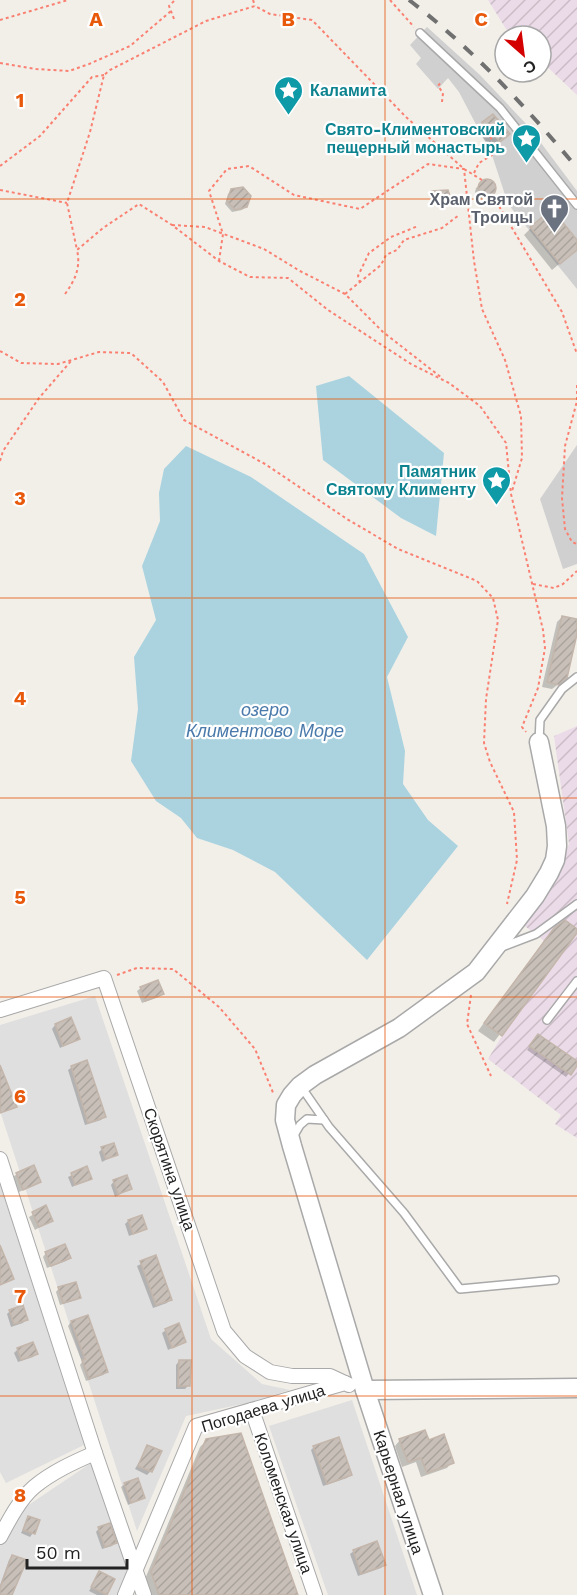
<svg xmlns="http://www.w3.org/2000/svg" width="577" height="1595" viewBox="0 0 577 1595" font-family="'Work Sans',sans-serif">
  <style>
    .residential { fill: #e0dfdf }
    .industrial { fill: url(#industrial-furrows) }
    .religious { fill: #d0d0d0 }
    .water { fill: #aad3df }
    .shadow { fill: #0003 }
    .building { fill: url(#building-hatch); stroke: #c4b6ab; stroke-width: 1.5 }
    .lines { fill: none; stroke-linecap: round; stroke-linejoin: round }
    .service-casing { stroke: #a9a9a9; stroke-width: 10 }
    .minor-casing { stroke: #a9a9a9; stroke-width: 16 }
    .tertiary-casing { stroke: #a9a9a9; stroke-width: 21 }
    .path { stroke: #fa8072; stroke-width: 2; stroke-dasharray: 3 3; stroke-linecap: butt }
    .service { stroke: #fff; stroke-width: 7 }
    .minor { stroke: #fff; stroke-width: 14 }
    .tertiary { stroke: #fff; stroke-width: 18 }
    .rail { stroke: #707070; stroke-width: 4; stroke-dasharray: 12 12; stroke-linecap: butt }
    .grid { fill: none; stroke: #e8590c; stroke-width: 1.5; stroke-opacity: 0.55 }
    .labels { text-anchor: middle; stroke-width: 4.5; stroke-linejoin: round; paint-order: stroke }
    .culture-label { font-size: 16px; font-weight: bold; fill: #0d838f; stroke: #fff; text-anchor: end }
    .worship-label { font-size: 16px; font-weight: bold; fill: #5b616d; stroke: #fff; text-anchor: end }
    .street-label { font-size: 16px; fill: #222; stroke: #fff }
    .water-label { font-size: 18px; font-style: italic; fill: #4a7aab; stroke: #fff }
    .grid-label { font-size: 20px; text-anchor: middle; font-weight: bold; fill: #e8590c; stroke: #fff; stroke-width: 4.5; stroke-linejoin: round; paint-order: stroke }
  </style>
  <defs>
    <pattern id="industrial-furrows" width="10" height="10" patternUnits="userSpaceOnUse" patternTransform="scale(1.5)"><rect width="10" height="10" fill="#ebdbe8"/><path d="M-1 1l2-2M0 10L10 0M9 11l2-2" fill="none" stroke="#c9bcc7"/></pattern>
    <pattern id="building-hatch" width="6" height="6" patternUnits="userSpaceOnUse" patternTransform="scale(1.5)"><rect width="6" height="6" fill="#c7bfb8"/><path d="M-1 1l2-2M0 6l6-6M5 7l2-2" fill="none" stroke="#aba49e"/></pattern>
  </defs>
  <rect width="100%" height="100%" fill="#f2efe9"/>
  <g class="residential">
    <polygon points="95,996 211,1339 262,1384 290,1390 247,1403 186,1416 137,1531 0,1111 0,1025"/>
    <polygon points="0,1184 84,1445 6,1483 0,1472"/>
    <polygon points="352,1400 417,1595 328,1595 269,1426"/>
    <polygon points="94,1461 130,1569 119,1595 0,1595 0,1546 18,1512"/>
  </g>
  <g class="industrial">
    <polygon points="488,0 577,0 577,95 541,61 541,36 514,36 506,29"/>
    <polygon points="577,726 577,1138 555,1124 561,1115 488,1059 502,1036 484,1023 544,941 521,923 549,892 569,844 554,736"/>
  </g>
  <g class="religious">
    <polygon points="427,27 480,75 529,127 577,191 577,289 508,204 492,155 459,92 448,78 438,89 416,64 421,58 410,45"/>
    <polygon points="577,445 577,564 563,569 540,499"/>
  </g>
  <g class="water">
    <polygon points="349,376 444,453 436,536 401,518 323,460 316,386"/>
    <polygon points="186,446 251,477 364,554 408,637 387,677 405,751 403,784 428,820 458,846 367,960 275,872 233,850 197,838 181,818 156,801 131,761 138,709 134,657 156,620 142,566 160,521 159,493 164,469"/>
  </g>
  <g class="shadow">
    <polygon points="483,124 501,140 492,148 477,131"/>
    <polygon points="487,179 490,180 495,187 495,191 483,200 480,199 475,192 476,188"/>
    <polygon points="232,190 246,207 242,210 232,212 225,204 228,194"/>
    <polygon points="531,228 577,243 577,249 552,270 524,235"/>
    <polygon points="562,617 577,621 577,627 560,683 552,689 542,687 557,622"/>
    <polygon points="554,929 577,931 494,1042 478,1031 547,937"/>
    <polygon points="141,988 162,993 159,997 142,1003 137,991"/>
    <polygon points="55,1025 78,1039 60,1048 52,1029"/>
    <polygon points="535,1039 577,1063 566,1077 527,1050"/>
    <polygon points="72,1067 104,1117 101,1120 85,1125 68,1070"/>
    <polygon points="102,1149 117,1154 102,1162 99,1152"/>
    <polygon points="86,1168 90,1178 72,1187 68,1177"/>
    <polygon points="17,1174 39,1182 19,1192 13,1177"/>
    <polygon points="114,1181 130,1189 115,1197 111,1185"/>
    <polygon points="46,1207 52,1220 35,1230 29,1217"/>
    <polygon points="128,1221 145,1228 142,1231 129,1236 125,1224"/>
    <polygon points="46,1253 69,1257 66,1261 47,1268 43,1257"/>
    <polygon points="155,1257 170,1299 167,1303 153,1308 137,1266"/>
    <polygon points="59,1288 79,1297 76,1300 60,1305 56,1292"/>
    <polygon points="10,1311 26,1319 23,1323 11,1327 7,1314"/>
    <polygon points="87,1317 107,1372 103,1375 86,1381 80,1365 82,1362 68,1326 71,1322"/>
    <polygon points="166,1330 184,1342 168,1350 162,1333"/>
    <polygon points="18,1349 36,1354 33,1357 18,1362 14,1353"/>
    <polygon points="179,1361 189,1385 185,1389 176,1389 176,1365"/>
    <polygon points="207,1440 296,1595 150,1595 145,1579 200,1447"/>
    <polygon points="400,1440 428,1442 452,1462 447,1468 421,1477 416,1462 402,1467 395,1446"/>
    <polygon points="148,1446 151,1471 147,1475 135,1469"/>
    <polygon points="314,1447 350,1474 347,1478 323,1486 311,1450"/>
    <polygon points="125,1484 143,1497 128,1505 121,1487"/>
    <polygon points="29,1517 33,1533 30,1537 21,1533"/>
    <polygon points="99,1528 115,1543 112,1546 102,1549 96,1532"/>
    <polygon points="354,1551 384,1565 381,1568 358,1576 350,1554"/>
    <polygon points="12,1556 10,1595 0,1595 0,1585 9,1560"/>
    <polygon points="100,1573 113,1580 105,1595 97,1595 89,1591"/>
  </g>
  <g class="building">
    <polygon points="493,114 510,134 500,142 482,122"/>
    <circle cx="487" cy="188" r="9"/>
    <polygon points="243,187 251,196 247,207 235,210 227,201 231,189"/>
    <polygon points="448,190 450,196 448,202 441,204 435,201 432,191"/>
    <polygon points="552,209 577,240 577,250 560,264 530,227"/>
    <polygon points="562,616 577,619 577,634 567,678 559,685 547,682"/>
    <polygon points="565,920 577,929 577,933 502,1036 484,1023 554,928"/>
    <polygon points="158,980 164,994 145,1001 140,987"/>
    <polygon points="71,1017 80,1039 63,1046 55,1024"/>
    <polygon points="538,1034 577,1061 577,1066 571,1075 529,1046"/>
    <polygon points="87,1060 106,1117 88,1123 71,1066"/>
    <polygon points="0,1065 17,1107 0,1113"/>
    <polygon points="114,1143 118,1155 106,1159 101,1147"/>
    <polygon points="34,1165 41,1182 23,1190 16,1173"/>
    <polygon points="87,1166 92,1179 75,1185 71,1173"/>
    <polygon points="127,1175 132,1189 118,1194 113,1180"/>
    <polygon points="46,1205 53,1221 39,1227 32,1212"/>
    <polygon points="142,1215 147,1229 133,1234 128,1220"/>
    <polygon points="65,1244 71,1258 51,1266 45,1252"/>
    <polygon points="0,1245 14,1279 0,1285"/>
    <polygon points="156,1255 172,1300 156,1305 140,1261"/>
    <polygon points="76,1282 81,1298 63,1303 58,1287"/>
    <polygon points="23,1305 28,1320 14,1324 9,1310"/>
    <polygon points="88,1315 108,1372 89,1379 82,1360 85,1359 71,1321"/>
    <polygon points="179,1323 186,1342 172,1348 165,1329"/>
    <polygon points="33,1342 38,1354 21,1360 17,1348"/>
    <polygon points="179,1360 191,1360 190,1386 178,1386"/>
    <polygon points="425,1430 429,1440 444,1434 454,1463 427,1473 421,1458 408,1462 399,1439"/>
    <polygon points="241,1433 298,1595 159,1595 151,1572 206,1439"/>
    <polygon points="339,1437 352,1475 327,1484 313,1446"/>
    <polygon points="147,1445 162,1451 152,1472 138,1466"/>
    <polygon points="138,1478 145,1498 131,1503 124,1483"/>
    <polygon points="28,1516 40,1520 35,1534 23,1530"/>
    <polygon points="110,1523 117,1543 105,1547 98,1527"/>
    <polygon points="377,1541 386,1565 361,1574 353,1550"/>
    <polygon points="12,1555 27,1560 12,1595 0,1595 0,1588"/>
    <polygon points="99,1571 115,1579 107,1595 91,1587"/>
  </g>
  <g class="lines">
    <defs>
      <g id="service">
        <polyline points="420,33 500,108 577,205"/>
        <polyline points="539,742 540,720 562,689 577,677"/>
        <polyline points="502,947 536,934 577,904"/>
        <polyline points="547,1020 577,981"/>
        <polyline points="302,1088 329,1127 404,1213 460,1289 555,1280"/>
        <polyline points="293,1137 300,1125 307,1119 324,1120"/>
      </g>
      <g id="minor">
        <polyline points="0,1010 104,978 224,1331 245,1356 270,1372 292,1376 330,1376 345,1383"/>
        <polyline points="0,1159 95,1453 144,1595"/>
        <polyline points="252,1410 315,1595"/>
        <path d="M0,1537C9,1520 20,1499 34,1487C52,1472 74,1462 95,1453"/>
        <polyline points="125,1595 196,1426 345,1383 349,1385"/>
      </g>
      <g id="tertiary">
        <polyline points="365,1390 577,1388"/>
        <polyline points="433,1595 365,1390 292,1146 285,1120 286,1105 292,1095 300,1086 315,1075 399,1028 476,972 535,896 549,873 555,860 557,846 556,826 539,742"/>
      </g>
    </defs>
    <use href="#service" class="service-casing"/>
    <use href="#minor" class="minor-casing"/>
    <use href="#tertiary" class="tertiary-casing"/>
    <g class="path">
      <polyline points="253,0 255,6"/>
      <polyline points="390,0 414,27"/>
      <polyline points="174,19 169,6 175,0"/>
      <polyline points="0,20 68,0"/>
      <polyline points="0,63 36,69 69,71 89,64 130,46 171,11"/>
      <polyline points="442,102 443,93 438,86 442,81"/>
      <polyline points="0,166 40,136 92,77 104,75"/>
      <polyline points="474,173 479,163 492,155 491,136"/>
      <polyline points="482,180 464,169 406,117 312,20 270,14 255,6 206,21 110,70 104,75 90,132 67,203 77,250 103,228 139,204 172,225 219,261 250,277 288,278 328,310 411,364 449,383 480,406 506,443 511,494 543,630 545,648 538,688 522,727 526,732"/>
      <polyline points="0,190 67,203"/>
      <polyline points="493,196 562,312 577,354"/>
      <polyline points="172,225 205,227 264,249 300,271 345,294 383,332 442,378"/>
      <polyline points="219,261 223,234 209,191 227,169 249,166 294,195 360,209 428,164 464,169 474,261 482,309 505,360 521,416 522,458 512,491"/>
      <polyline points="360,283 358,276 369,253 391,237 418,226"/>
      <path d="M65,294C75,280 81,268 77,250"/>
      <polyline points="345,294 381,265 386,255 397,250 404,240 442,228 459,215"/>
      <polyline points="0,351 21,363 58,364 99,352 131,353 163,382 184,420 265,464 347,519 398,549 477,581 493,598 498,620 486,699 484,743 490,762 514,812 517,860 507,904"/>
      <polyline points="577,385 577,401 565,446 562,498 565,529 572,542 577,544"/>
      <polyline points="0,461 3,451 39,398 71,361"/>
      <polyline points="533,584 554,588 563,584 577,571"/>
      <polyline points="117,975 137,968 173,969 219,1007 255,1049 274,1095"/>
      <polyline points="471,995 467,1024 491,1076"/>
    </g>
    <use href="#service" class="service"/>
    <use href="#minor" class="minor"/>
    <use href="#tertiary" class="tertiary"/>
    <path class="rail" d="M409,0C472,48 526,107 577,168"/>
  </g>
  <path class="grid" d="M192,0V1595M385,0V1595M0,199H577M0,399H577M0,598H577M0,798H577M0,997H577M0,1196H577M0,1396H577"/>
  <defs>
    <symbol id="sight-pin" viewBox="-11 -11 22 30"><path d="M0 17L-7.5 6A9.5 9.5 0 1 1 7.5 6Z" fill="#0f9aa8" stroke="#fff"/><path d="M0-6L1.8-2.2L6-1.7L2.9 1.2L3.7 5.4L0 3.3L-3.7 5.4L-2.9 1.2L-6-1.7L-1.8-2.2Z" fill="#fff"/></symbol>
    <symbol id="church-pin" viewBox="-11 -11 22 30"><path d="M0 17L-7.5 6A9.5 9.5 0 1 1 7.5 6Z" fill="#6b7280" stroke="#fff"/><path d="M-1.2-6h2.4v3.5h3.3v2.4h-3.3V6h-2.4V-.1h-3.3v-2.4h3.3Z" fill="#fff"/></symbol>
  </defs>
  <g fill-rule="evenodd">
    <use href="#sight-pin" x="272" y="74" width="33" height="45"/>
    <use href="#sight-pin" x="510" y="122" width="33" height="45"/>
    <use href="#church-pin" x="538" y="192" width="33" height="45"/>
    <use href="#sight-pin" x="480" y="464" width="33" height="45"/>
  </g>
  <g class="labels">
    <g class="culture-label">
      <text x="310" y="96" text-anchor="start">Каламита</text>
      <text x="505" y="135">Свято-Климентовский<tspan x="505" dy="18">пещерный монастырь</tspan></text>
      <text x="476" y="477">Памятник<tspan x="476" dy="18">Святому Клименту</tspan></text>
    </g>
    <g class="worship-label">
      <text x="533" y="205">Храм Святой<tspan x="533" dy="18">Троицы</tspan></text>
    </g>
    <g class="street-label">
      <text transform="translate(170 1169) rotate(71)" y="6">Скорятина улица</text>
      <text transform="translate(263 1408) rotate(-17)" y="6">Погодаева улица</text>
      <text transform="translate(399 1492) rotate(72)" y="6">Карьерная улица</text>
      <text transform="translate(284 1503) rotate(71)" y="6">Коломенская улица</text>
    </g>
    <g class="water-label">
      <text x="265" y="716">озеро<tspan x="265" dy="21">Климентово Море</tspan></text>
    </g>
  </g>
  <g class="grid-label">
    <text x="96" y="26">A</text>
    <text x="288" y="26">B</text>
    <text x="481" y="26">C</text>
    <text x="20" y="107">1</text>
    <text x="20" y="306">2</text>
    <text x="20" y="505">3</text>
    <text x="20" y="705">4</text>
    <text x="20" y="904">5</text>
    <text x="20" y="1103">6</text>
    <text x="20" y="1303">7</text>
    <text x="20" y="1502">8</text>
  </g>
  <g transform="translate(523 54) rotate(152)"><circle r="28" fill="#ffffff" stroke="#a7a7a7" stroke-width="1.5"/>
  <path d="M0-4.5L10 22L0 15L-10 22Z" fill="#d40000"/>
  <text y="-9" font-size="16" font-weight="bold" text-anchor="middle" fill="#222222">С</text>
  </g>
  <path d="M27 1559v9h100v-9" fill="none" stroke="#222222" stroke-width="3"/>
  <text x="36" y="1559" font-size="18" fill="#222222" stroke="#ffffff" stroke-width="4.5" paint-order="stroke">50 m</text>
</svg>
